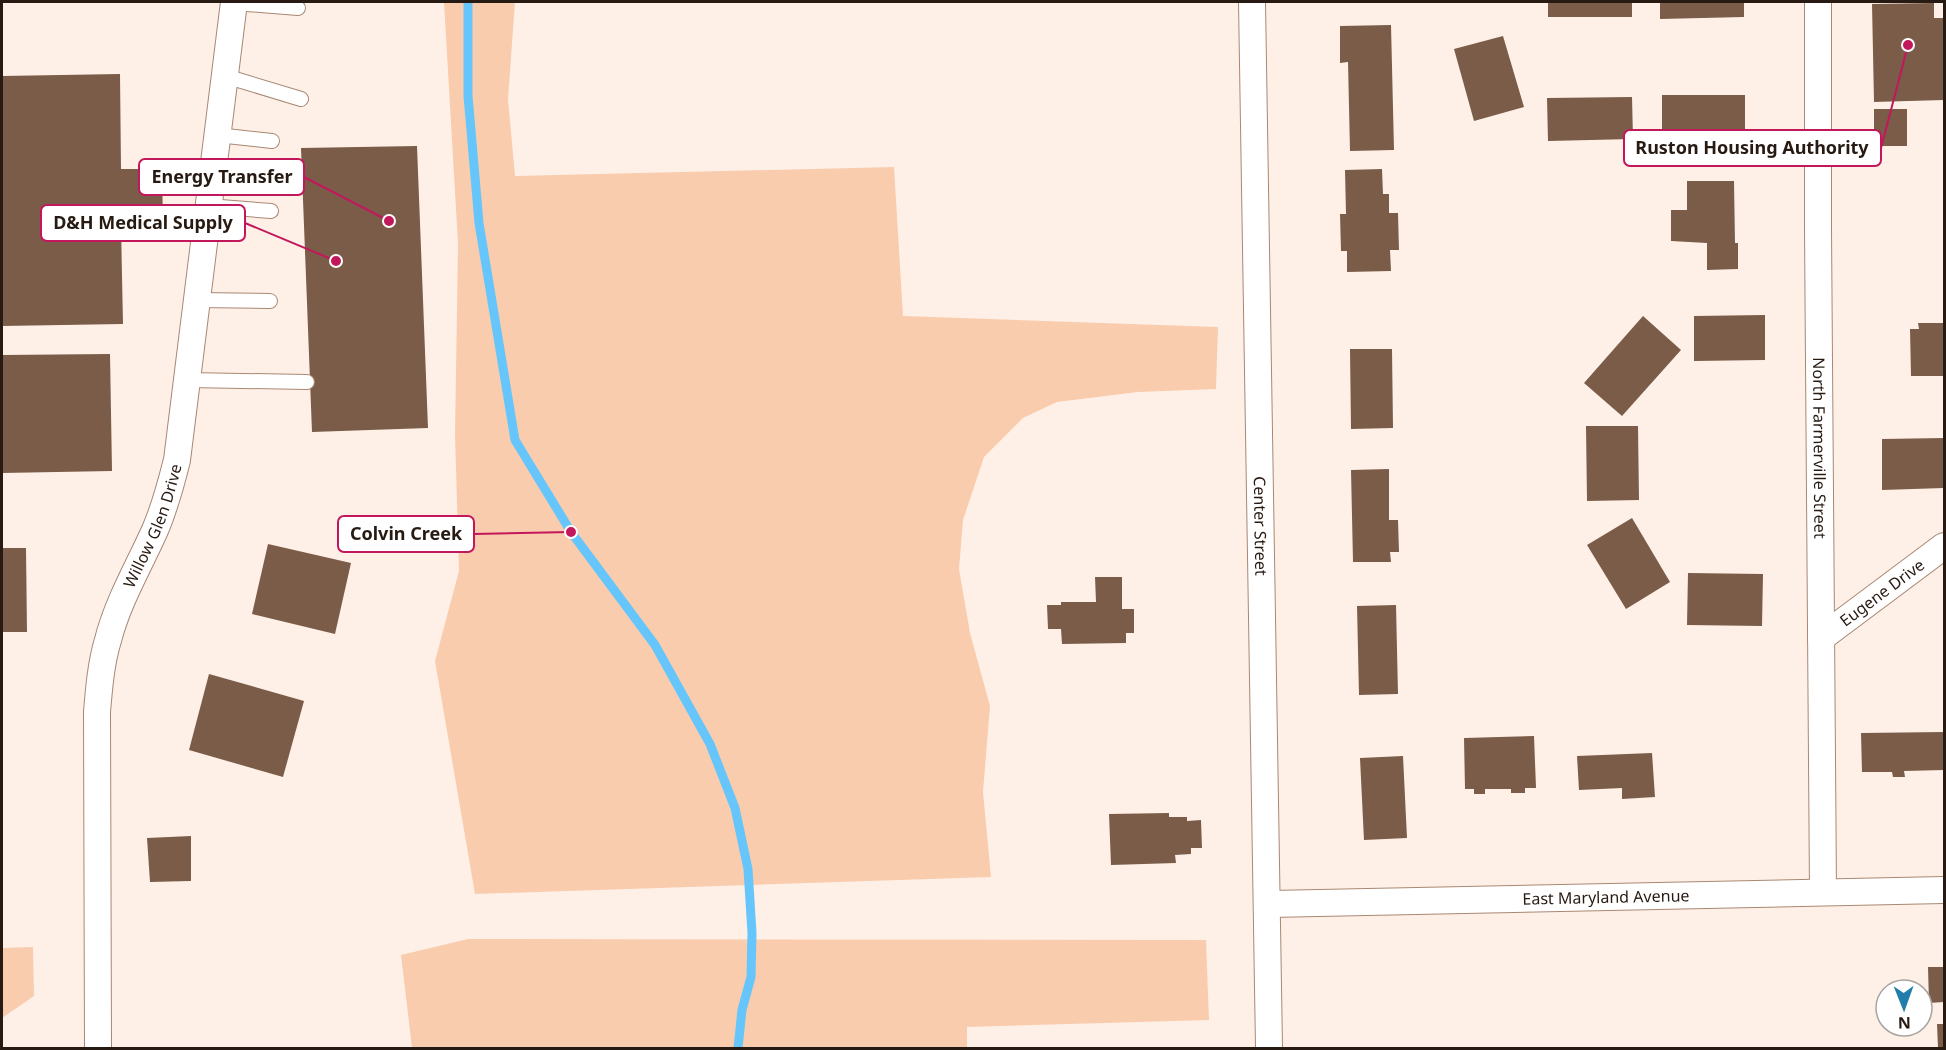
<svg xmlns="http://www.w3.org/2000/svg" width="1946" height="1050" viewBox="0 0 1946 1050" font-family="'Noto Sans',sans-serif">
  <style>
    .green { fill: #faccae }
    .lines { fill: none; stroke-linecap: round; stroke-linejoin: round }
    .stream { stroke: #66c6fb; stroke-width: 9 }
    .building { fill: #7a5c49 }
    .lane-casing { stroke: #a88873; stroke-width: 16 }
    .street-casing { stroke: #a88873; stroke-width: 28 }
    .lane { stroke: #fff; stroke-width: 14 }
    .street { stroke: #fff; stroke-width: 26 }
    .labels { text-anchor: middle; stroke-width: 6; stroke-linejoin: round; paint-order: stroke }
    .street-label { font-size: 16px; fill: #261a12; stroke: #fff }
    .leader { fill: none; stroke: #c2185b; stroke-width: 2 }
    .callout-dot { fill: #c2185b; stroke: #fff; stroke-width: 2 }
    .callout { fill: #fff; stroke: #c2185b; stroke-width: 2 }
    .callout-label { font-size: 18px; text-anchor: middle; font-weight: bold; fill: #261a12 }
  </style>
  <rect width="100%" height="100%" fill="#fef0e7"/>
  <g class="green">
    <polygon points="444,2 515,2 508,99 515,176 894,167 903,316 1218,327 1216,389 1138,392 1057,402 1023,418 984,457 963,520 959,569 970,633 990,706 983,792 991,877 475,894 435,661 459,571 455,435 458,244"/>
    <polygon points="468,939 1206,940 1209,1020 967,1027 967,1048 412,1048 401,955"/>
    <polygon points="33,947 34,996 2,1018 2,948"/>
  </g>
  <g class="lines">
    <polyline class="stream" points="468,2 468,96 479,223 515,440 571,532 655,645 710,744 735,808 748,869 752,933 751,977 742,1010 738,1048"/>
  </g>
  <g class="building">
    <rect x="1548" y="2" width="84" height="15"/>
    <polygon points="1660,2 1744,2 1744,17 1660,19"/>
    <polygon points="1934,3 1934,18 1943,18 1944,100 1874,102 1872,4"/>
    <polygon points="1391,25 1394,150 1350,151 1348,62 1340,63 1340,26"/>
    <polygon points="1503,36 1524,107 1474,121 1454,49"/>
    <polygon points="120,74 121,169 162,169 163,225 121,226 123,324 2,326 2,76"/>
    <rect x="1662" y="95" width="83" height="44"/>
    <polygon points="1632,97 1633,139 1548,141 1547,98"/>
    <rect x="1874" y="109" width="33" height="37"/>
    <polygon points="417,146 428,428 312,432 301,148"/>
    <polygon points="1382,169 1383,194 1389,194 1389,213 1398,213 1399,250 1390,250 1391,271 1347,272 1347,251 1341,251 1340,214 1346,214 1345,170"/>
    <polygon points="1687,181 1734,181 1735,243 1738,243 1738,269 1707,270 1707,243 1671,241 1671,210 1687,210"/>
    <polygon points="1765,315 1765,360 1694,361 1694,316"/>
    <polygon points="1643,316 1681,350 1622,416 1584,383"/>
    <polygon points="1918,323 1944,323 1944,376 1911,376 1910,329 1919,329"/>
    <polygon points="1350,349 1392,349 1393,428 1351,429"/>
    <polygon points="110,354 112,471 2,473 2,355"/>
    <polygon points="1586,426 1638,426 1639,500 1587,501"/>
    <polygon points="1944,438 1944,488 1882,490 1882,439"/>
    <polygon points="1389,469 1389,520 1398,520 1399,552 1390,552 1391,562 1353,562 1351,470"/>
    <polygon points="1632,518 1670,582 1626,609 1587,545"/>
    <polygon points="268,544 351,563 335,634 252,614"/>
    <polygon points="2,548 26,548 27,632 2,632"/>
    <polygon points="1688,573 1763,574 1762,626 1687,625"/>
    <polygon points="1095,577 1122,577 1122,609 1134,609 1134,633 1126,633 1126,643 1062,644 1061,629 1048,629 1047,605 1061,605 1061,602 1096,602"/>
    <polygon points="1396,605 1398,694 1359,695 1357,606"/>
    <polygon points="209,674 304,701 283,777 189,750"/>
    <polygon points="1944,732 1944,770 1904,771 1905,777 1893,777 1892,772 1862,772 1861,733"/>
    <polygon points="1534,736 1536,788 1525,788 1525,793 1511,793 1511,789 1485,789 1485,794 1474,794 1474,789 1465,789 1464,738"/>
    <polygon points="1652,753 1655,797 1622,799 1622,788 1579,790 1577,756"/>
    <polygon points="1403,756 1407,838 1364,840 1360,758"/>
    <polygon points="1169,813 1169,817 1187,817 1187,821 1201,820 1202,848 1191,848 1191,854 1175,855 1176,863 1111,865 1109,814"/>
    <polygon points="191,836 191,881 150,882 147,838"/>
    <polygon points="1928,967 1944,967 1944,1002 1929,1003"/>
    <polygon points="1937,1024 1944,1024 1944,1048 1938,1048"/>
  </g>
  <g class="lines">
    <defs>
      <g id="lane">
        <polyline points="234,3 298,8"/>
        <polyline points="225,76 301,99"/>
        <polyline points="217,135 272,141"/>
        <polyline points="208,206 271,211"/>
        <polyline points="197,300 270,301"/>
        <polyline points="187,380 307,382"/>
      </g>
      <g id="street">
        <path id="s1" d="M1252,2L1269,1048"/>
        <path id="s2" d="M1818,2V229L1823,892"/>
        <path id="s3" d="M1821,638L1944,546"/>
        <path id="s4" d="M1268,904L1944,890"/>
        <path id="s5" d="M98,1048L97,712C99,688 101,663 108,640C118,601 139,566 155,530C165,507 171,484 177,460L234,2"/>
      </g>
    </defs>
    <use href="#lane" class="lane-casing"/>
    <use href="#street" class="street-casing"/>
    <use href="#lane" class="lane"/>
    <use href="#street" class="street"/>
  </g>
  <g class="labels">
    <g class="street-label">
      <text dy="6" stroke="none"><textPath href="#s2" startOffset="446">North Farmerville Street</textPath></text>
      <text dy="6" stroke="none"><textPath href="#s5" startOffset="532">Willow Glen Drive</textPath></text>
      <text dy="6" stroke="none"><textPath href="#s1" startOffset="524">Center Street</textPath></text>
      <text dy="6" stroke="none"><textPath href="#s3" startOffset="76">Eugene Drive</textPath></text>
      <text dy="6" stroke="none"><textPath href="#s4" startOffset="338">East Maryland Avenue</textPath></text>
    </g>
  </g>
  <path class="leader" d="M1908 45L1881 148M389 221L304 177M336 261L245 223M571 532L474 534"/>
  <g class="callout-dot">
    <circle cx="1908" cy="45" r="6"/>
    <circle cx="389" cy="221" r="6"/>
    <circle cx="336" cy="261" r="6"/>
    <circle cx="571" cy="532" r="6"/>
  </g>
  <g class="callout">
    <rect x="1624" y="130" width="257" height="36" rx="6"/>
    <rect x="139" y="159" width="165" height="36" rx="6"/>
    <rect x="41" y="205" width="204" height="36" rx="6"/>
    <rect x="338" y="516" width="136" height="36" rx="6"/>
  </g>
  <g class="callout-label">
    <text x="1752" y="154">Ruston Housing Authority</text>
    <text x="222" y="183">Energy Transfer</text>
    <text x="143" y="229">D&amp;H Medical Supply</text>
    <text x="406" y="540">Colvin Creek</text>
  </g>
  <rect width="1946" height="1050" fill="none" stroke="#261a12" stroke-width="6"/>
  <g transform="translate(1904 1008) rotate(179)"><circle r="28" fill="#ffffff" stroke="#a8a3a0" stroke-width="1.5"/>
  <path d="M0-4.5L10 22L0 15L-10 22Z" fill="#217eab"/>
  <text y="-9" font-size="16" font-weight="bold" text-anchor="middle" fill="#261a12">N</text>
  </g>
</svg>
